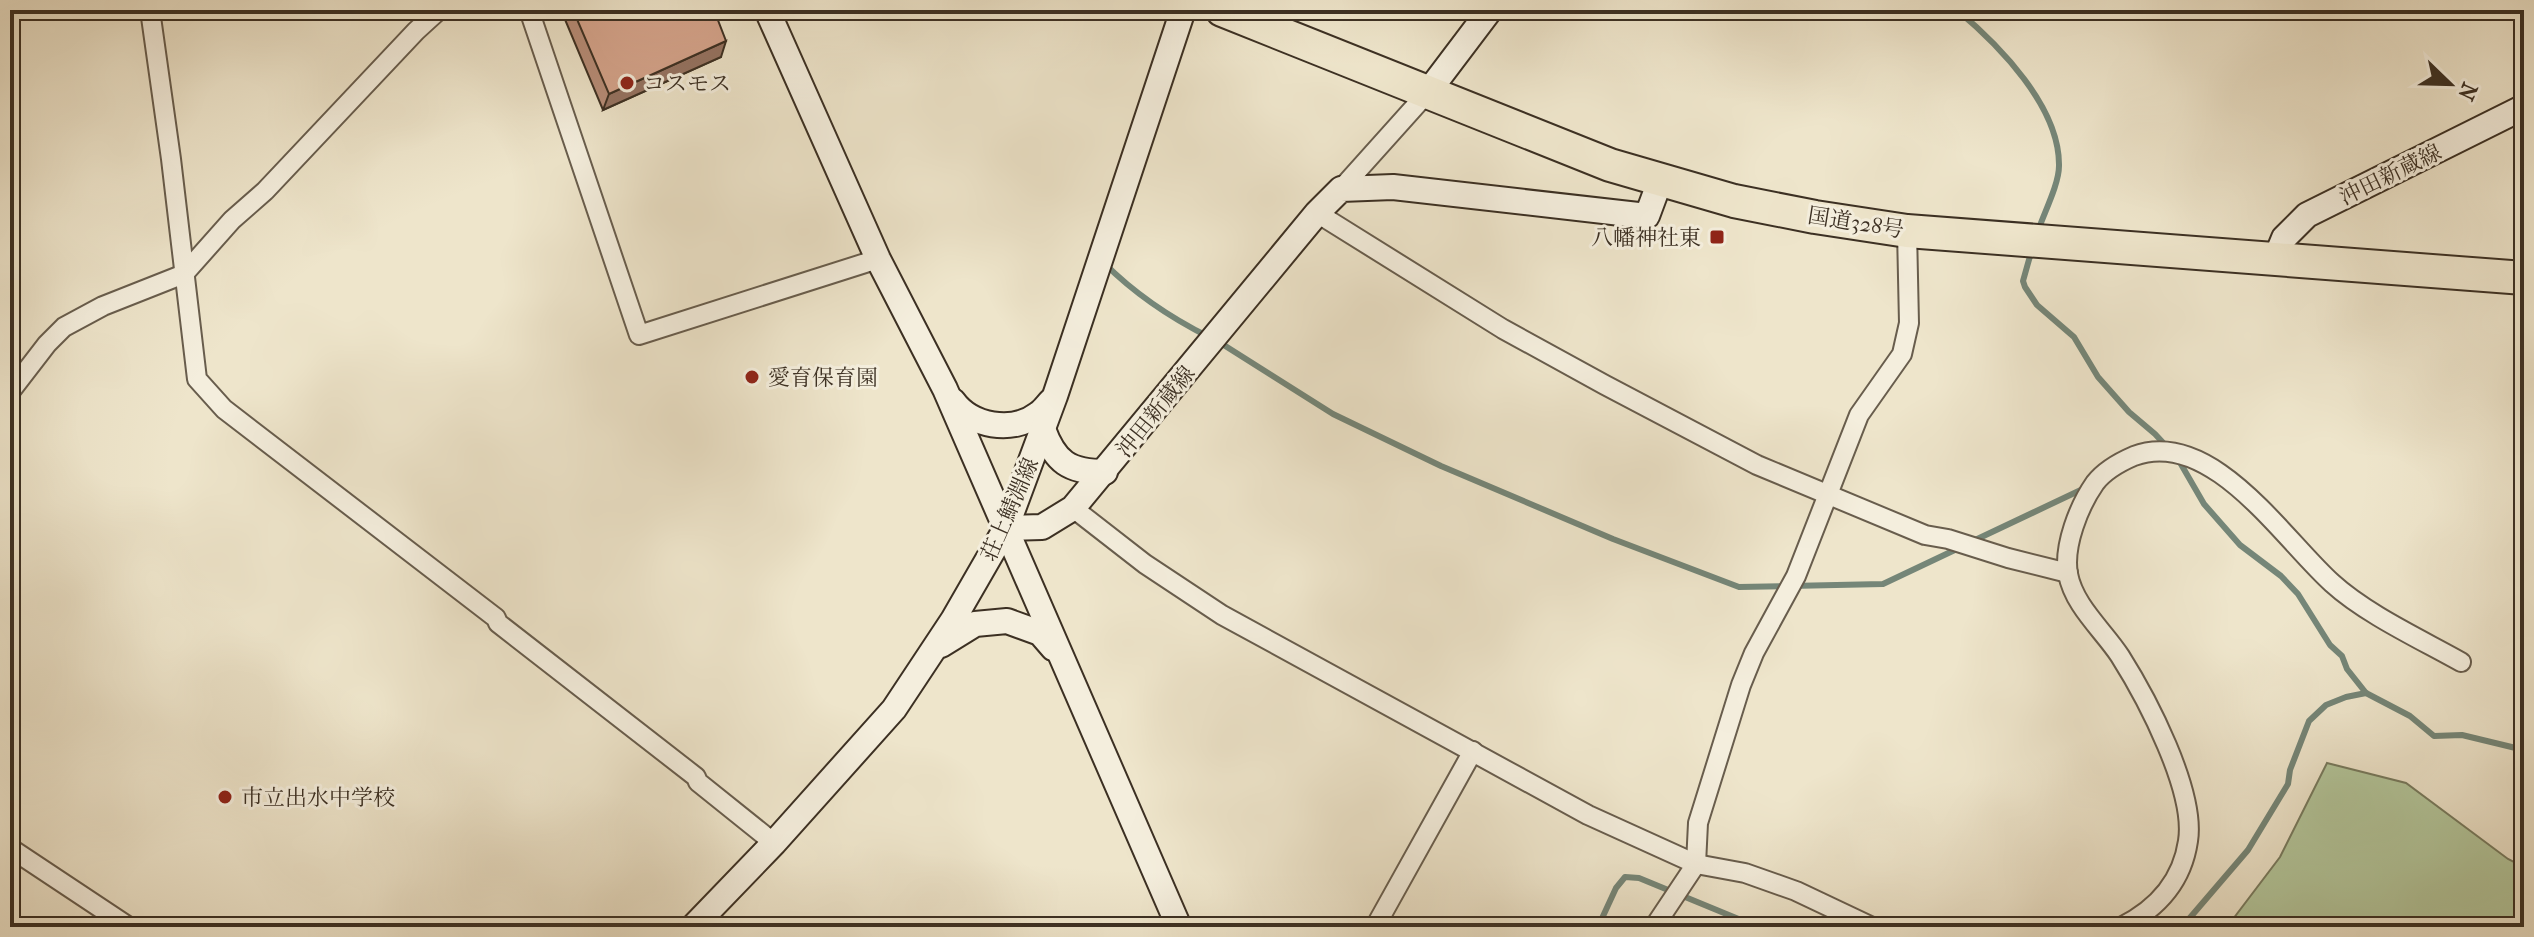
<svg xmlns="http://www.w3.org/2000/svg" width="2534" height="937" viewBox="0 0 2534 937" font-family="'IM FELL French Canon','Noto Serif JP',serif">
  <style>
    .green { fill: #b3c69b; stroke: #787b5f; stroke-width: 2 }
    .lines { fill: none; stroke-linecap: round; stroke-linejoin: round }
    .stream { stroke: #758678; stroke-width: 6 }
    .street-casing { stroke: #685d4d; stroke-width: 22 }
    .secondary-casing { stroke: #3c3023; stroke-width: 28 }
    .highway-casing { stroke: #3c3023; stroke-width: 36 }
    .street { stroke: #f4eedd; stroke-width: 18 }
    .secondary { stroke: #f4eedd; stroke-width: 24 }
    .highway { stroke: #eee5cb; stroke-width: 32 }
    .wall { fill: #b88e79; stroke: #3c3023; stroke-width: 2 }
    .shaded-wall { fill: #967463; stroke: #3c3023; stroke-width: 2 }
    .building { fill: #d6a58d; stroke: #3c3023; stroke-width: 2 }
    .poi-dot { fill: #8f2418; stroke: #f4eedd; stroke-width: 3 }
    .labels { text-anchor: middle; stroke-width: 6; stroke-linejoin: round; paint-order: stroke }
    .poi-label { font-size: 22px; fill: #3c3023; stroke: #f4eedd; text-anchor: start }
    .street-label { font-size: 22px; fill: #3c3023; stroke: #f4eedd }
  </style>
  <rect width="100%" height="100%" fill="#eee5cb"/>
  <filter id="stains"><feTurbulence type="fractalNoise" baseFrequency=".0025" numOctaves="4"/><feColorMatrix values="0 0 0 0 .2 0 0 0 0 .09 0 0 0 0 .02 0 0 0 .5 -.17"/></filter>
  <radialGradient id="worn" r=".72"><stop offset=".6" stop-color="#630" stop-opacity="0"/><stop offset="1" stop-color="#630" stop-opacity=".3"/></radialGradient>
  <polygon class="green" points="2327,763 2406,783 2508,859 2524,867 2524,927 2227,927 2280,857"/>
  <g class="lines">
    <g class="stream">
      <path d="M1957,10C1999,45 2060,107 2059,166C2059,184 2044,213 2038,231"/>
      <polyline points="2032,249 2023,281 2025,287 2037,305 2074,337 2098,377 2129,412 2155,434 2168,448"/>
      <path d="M1104,263C1134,293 1171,318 1209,337"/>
      <polyline points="1219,342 1333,414 1441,466 1613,539 1739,587 1883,584 1959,548"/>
      <polyline points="2178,459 2204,504 2240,545 2281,576 2298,594 2330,645 2342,656 2347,669 2366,693 2410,716 2434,736 2462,735 2524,750"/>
      <polyline points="1973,541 2085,488"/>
      <polyline points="1598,927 1616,888 1625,877 1639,878 1758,927"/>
      <polyline points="2182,927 2248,850 2288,784 2290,770 2309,721 2326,705 2346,697 2366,693"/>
    </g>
    <defs>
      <g id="street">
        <polyline points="150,10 171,159 197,379 224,409 496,618 498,623 696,777 698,782 774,843"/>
        <polyline points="529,10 639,335 878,259"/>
        <polyline points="1341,189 1428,92"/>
        <polyline points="1317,213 1503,329 1605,385 1757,465 1925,535 1948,539 2008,558 2068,573"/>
        <polyline points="10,392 47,344 64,327 103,306 184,274 232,220 265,191 416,31 439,10"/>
        <polyline points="1073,508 1145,564 1222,615 1588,815 1696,864 1745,873 1796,891 1872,927"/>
        <polyline points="10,848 129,927"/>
        <polyline points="1375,927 1473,751"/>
        <polyline points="1654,927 1696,864 1698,823 1741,685 1754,653 1796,576 1859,415 1902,354 1909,323 1907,231"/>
        <path d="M2121,927C2157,909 2182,882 2188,841C2196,791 2146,697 2120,656C2103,630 2074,606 2068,574C2063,546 2079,506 2095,483C2105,470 2120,462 2134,456C2211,427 2283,539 2332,583C2366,614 2420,639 2461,662"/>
      </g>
      <g id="secondary">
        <polyline points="767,10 878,259 945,389 1179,927"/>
        <polyline points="1428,92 1490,10"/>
        <polyline points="2275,260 2284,238 2307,215 2524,107"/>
        <path d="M953,401C971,426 1012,434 1038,414C1043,411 1047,405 1051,401"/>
        <path d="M1043,429C1055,462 1069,472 1105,472"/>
        <polyline points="1006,528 1042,527 1073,508 1317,213 1341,189 1393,187 1647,216 1660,181"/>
        <polyline points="941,645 975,624 1007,621 1040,633 1053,648"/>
        <polyline points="693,927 774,843 894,709 953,620 1006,528 1055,396 1183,10"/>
      </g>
      <polyline id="highway" points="1222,10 1610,165 1734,201 1815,217 1907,231 2524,278"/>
    </defs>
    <use href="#street" class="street-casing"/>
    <use href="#secondary" class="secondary-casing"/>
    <use href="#highway" class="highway-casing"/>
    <use href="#street" class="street"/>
    <use href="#secondary" class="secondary"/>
    <use href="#highway" class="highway"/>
  </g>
  <polygon class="wall" points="561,10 714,10 721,57 603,110"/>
  <polygon class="shaded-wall" points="726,41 721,57 603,110 609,94"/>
  <polygon class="building" points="573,10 714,10 726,41 609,94"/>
  <g class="poi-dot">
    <circle cx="627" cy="83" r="8"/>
    <rect x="1709" y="229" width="16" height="16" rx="4"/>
    <circle cx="752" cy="377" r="8"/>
    <circle cx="225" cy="797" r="8"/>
  </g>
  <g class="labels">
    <g class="poi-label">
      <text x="643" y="91">コスモス</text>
      <text x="1701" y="245" text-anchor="end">八幡神社東</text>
      <text x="768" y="385">愛育保育園</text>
      <text x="241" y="805">市立出水中学校</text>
    </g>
    <g class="street-label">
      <text transform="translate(2390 174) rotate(-26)" y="8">沖田新蔵線</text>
      <text transform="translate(1856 222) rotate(9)" y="8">国道328号</text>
      <text transform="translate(1155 411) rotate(-51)" y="8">沖田新蔵線</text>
      <text transform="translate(1009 509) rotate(-66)" y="8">荘上鯖淵線</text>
    </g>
  </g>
  <rect width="2534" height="937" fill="none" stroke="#eee5cb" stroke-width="40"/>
  <rect x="12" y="12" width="2510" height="913" fill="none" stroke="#3c3023" stroke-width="4"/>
  <rect x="20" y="20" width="2494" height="897" fill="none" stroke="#3c3023" stroke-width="2"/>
  <g transform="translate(2450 84) rotate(113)" stroke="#f4eedd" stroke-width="6" paint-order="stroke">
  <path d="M0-6L14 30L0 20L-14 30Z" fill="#3c3023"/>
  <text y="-12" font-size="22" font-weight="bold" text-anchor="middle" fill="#3c3023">N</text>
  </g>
  <rect width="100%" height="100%" filter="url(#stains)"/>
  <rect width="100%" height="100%" fill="url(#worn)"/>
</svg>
